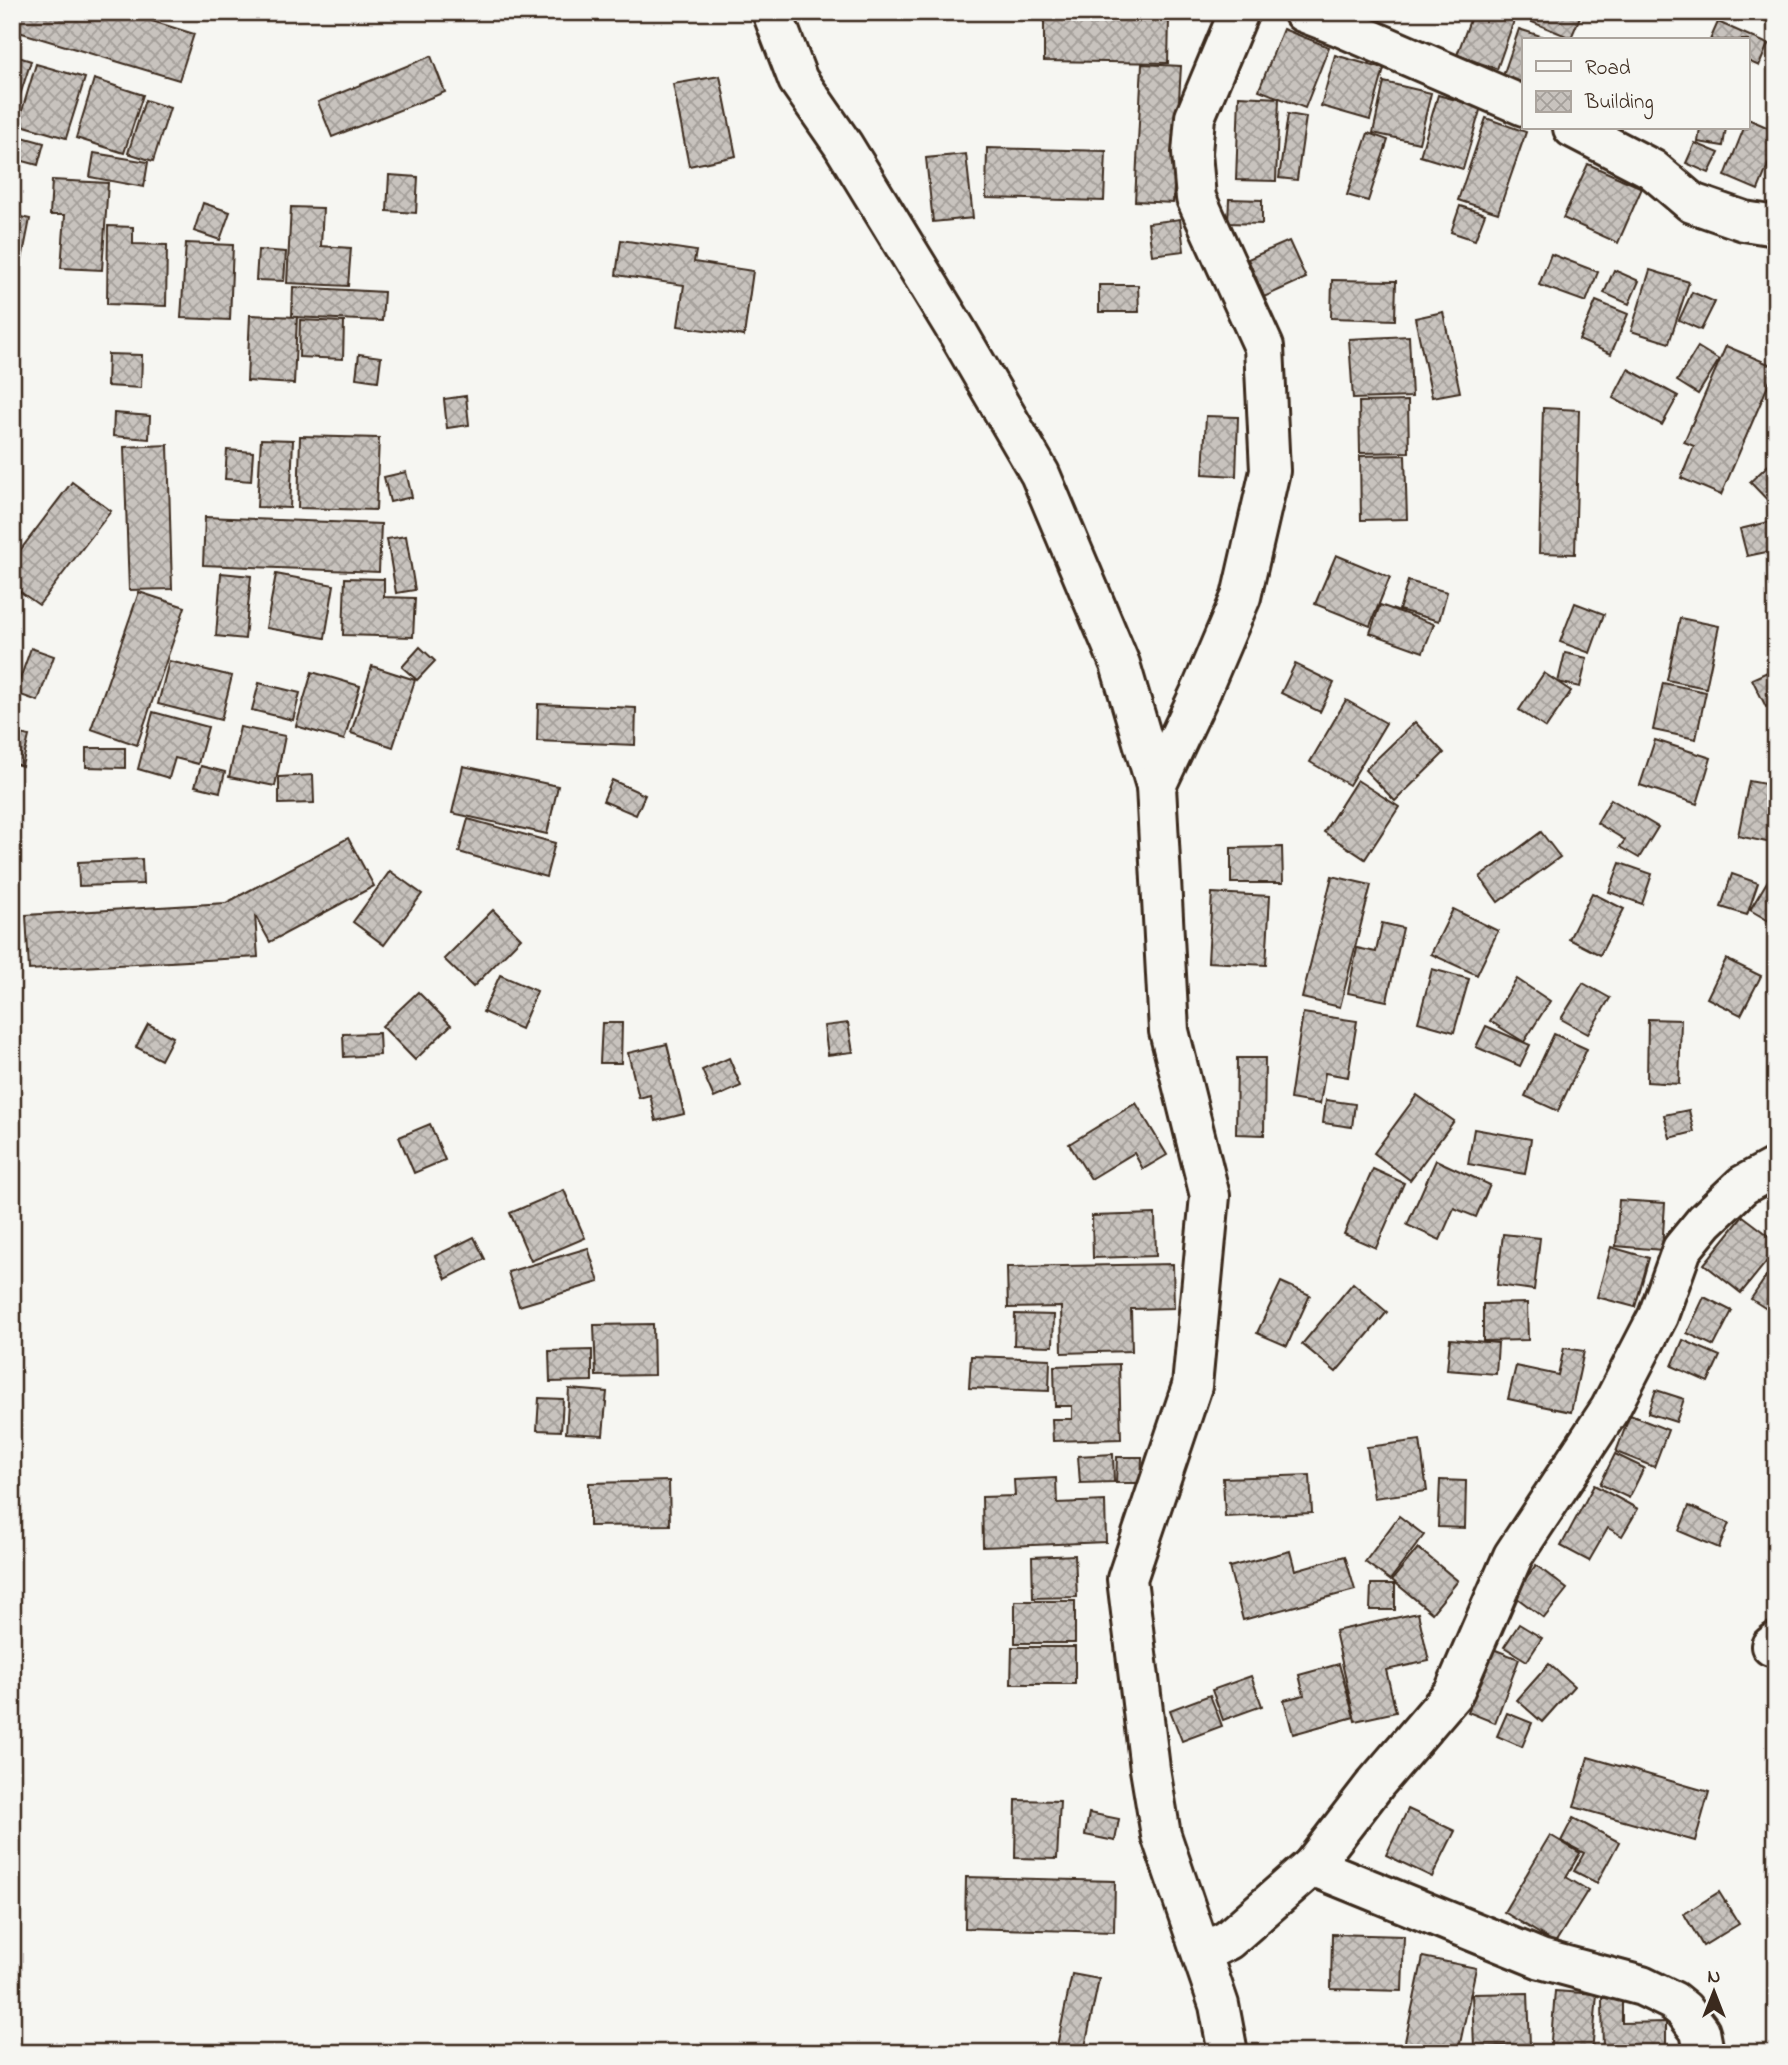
<svg xmlns="http://www.w3.org/2000/svg" width="1788" height="2065" viewBox="0 0 1788 2065" font-family="'Indie Flower',sans-serif">
  <style>
    .building { fill: url(#building-cross-hatch); stroke: #3b2a1e; stroke-width: 2 }
    .lines { fill: none; stroke-linecap: round; stroke-linejoin: round }
    .minor-casing { stroke: #3b2a1e; stroke-width: 44 }
    .minor { stroke: #f6f6f2; stroke-width: 38 }
  </style>
  <defs>
    <pattern id="building-cross-hatch" width="8" height="8" patternUnits="userSpaceOnUse" patternTransform="scale(1.75)"><rect width="8" height="8" fill="#c8c3be"/><path d="M0 0l8 8M0 8l8-8" fill="none" stroke="#a49f9a"/></pattern>
  </defs>
  <rect width="100%" height="100%" fill="#f6f6f2"/>
  <filter id="ink" filterUnits="userSpaceOnUse"><feTurbulence type="fractalNoise" baseFrequency=".0143" numOctaves="2"/><feDisplacementMap in="SourceGraphic" scale="14" xChannelSelector="R" yChannelSelector="G"/><feConvolveMatrix kernelMatrix="1 2 1 2 8 2 1 2 1" color-interpolation-filters="sRGB"/></filter>
  <g filter="url(#ink)">
    <g class="building">
      <polygon points="12,12 123,12 194,34 179,80 12,30"/>
      <polygon points="1473,12 1517,12 1497,69 1457,55"/>
      <polygon points="1524,12 1582,12 1571,38 1522,18"/>
      <polygon points="1044,16 1169,19 1168,63 1044,61"/>
      <polygon points="1718,22 1768,44 1759,66 1748,61 1748,40 1710,40"/>
      <polygon points="1283,29 1329,47 1305,108 1259,90"/>
      <polygon points="1519,29 1553,40 1524,40 1524,87 1502,79"/>
      <polygon points="12,55 31,61 13,117 12,117"/>
      <polygon points="1335,55 1384,69 1370,120 1321,106"/>
      <polygon points="431,56 445,92 332,137 318,102"/>
      <polygon points="36,64 85,78 66,138 18,124"/>
      <polygon points="1142,64 1181,66 1173,203 1135,201"/>
      <polygon points="720,76 736,156 689,166 673,84"/>
      <polygon points="94,79 143,95 124,153 76,138"/>
      <polygon points="1384,82 1431,93 1419,143 1373,133"/>
      <polygon points="1438,95 1481,107 1463,169 1420,156"/>
      <polygon points="1239,96 1279,98 1276,181 1236,180"/>
      <polygon points="145,100 170,108 153,161 128,153"/>
      <polygon points="1288,114 1306,117 1297,180 1279,178"/>
      <polygon points="1486,118 1526,132 1498,213 1458,200"/>
      <polygon points="1748,119 1776,131 1776,146 1758,190 1725,176 1744,128 1748,128"/>
      <polygon points="1700,128 1726,128 1723,146 1698,142"/>
      <polygon points="1368,133 1388,140 1368,201 1347,195"/>
      <polygon points="15,135 44,143 38,165 12,158"/>
      <polygon points="1695,143 1719,153 1709,173 1686,163"/>
      <polygon points="987,148 1106,151 1104,201 986,198"/>
      <polygon points="94,153 148,162 144,187 90,177"/>
      <polygon points="966,154 973,218 933,222 926,158"/>
      <polygon points="1588,164 1642,188 1618,243 1563,218"/>
      <polygon points="389,175 418,177 416,213 387,211"/>
      <polygon points="52,180 108,183 102,270 61,268 65,215 50,215"/>
      <polygon points="1229,199 1262,200 1262,224 1228,223"/>
      <polygon points="203,203 230,212 220,240 194,231"/>
      <polygon points="1460,206 1485,214 1475,240 1451,232"/>
      <polygon points="291,207 323,208 321,246 351,248 348,286 287,283"/>
      <polygon points="12,215 30,219 19,275 12,274"/>
      <polygon points="1180,219 1184,251 1152,255 1148,223"/>
      <polygon points="108,226 133,227 133,244 167,245 166,306 107,304"/>
      <polygon points="621,240 696,251 694,262 753,271 744,336 678,326 684,285 616,275"/>
      <polygon points="1289,241 1306,278 1264,297 1248,259"/>
      <polygon points="186,243 233,245 230,320 181,318"/>
      <polygon points="258,250 286,252 284,281 256,280"/>
      <polygon points="1551,254 1598,272 1586,302 1539,285"/>
      <polygon points="1614,270 1639,281 1629,304 1604,293"/>
      <polygon points="1650,270 1689,282 1669,343 1631,331"/>
      <polygon points="1332,280 1396,281 1395,320 1331,318"/>
      <polygon points="1099,285 1138,285 1139,312 1099,312"/>
      <polygon points="293,287 384,292 382,321 292,317"/>
      <polygon points="1692,292 1715,302 1701,330 1679,320"/>
      <polygon points="1596,301 1628,314 1611,354 1579,340"/>
      <polygon points="1443,312 1460,392 1432,397 1415,318"/>
      <polygon points="250,315 297,317 294,384 247,381"/>
      <polygon points="300,320 344,322 343,359 299,357"/>
      <polygon points="1409,336 1412,397 1353,399 1349,339"/>
      <polygon points="1726,346 1776,367 1721,495 1681,478 1694,446 1684,442"/>
      <polygon points="1698,347 1719,360 1698,394 1677,381"/>
      <polygon points="108,354 142,355 141,388 107,386"/>
      <polygon points="359,354 381,357 378,381 356,378"/>
      <polygon points="1628,369 1678,396 1662,425 1613,398"/>
      <polygon points="466,396 469,425 447,428 444,399"/>
      <polygon points="1408,401 1409,452 1360,453 1359,402"/>
      <polygon points="1543,408 1579,410 1575,554 1539,553"/>
      <polygon points="114,413 150,416 149,439 113,436"/>
      <polygon points="1206,416 1238,417 1236,476 1203,474"/>
      <polygon points="300,436 379,438 376,510 298,508"/>
      <polygon points="261,439 293,440 290,508 257,507"/>
      <polygon points="168,445 172,589 129,590 124,447"/>
      <polygon points="227,450 253,452 251,481 225,479"/>
      <polygon points="1405,455 1407,519 1361,520 1360,456"/>
      <polygon points="1776,458 1776,509 1750,482"/>
      <polygon points="406,472 412,497 390,502 384,477"/>
      <polygon points="72,482 111,511 39,605 12,586 12,561"/>
      <polygon points="205,517 381,524 379,572 203,565"/>
      <polygon points="1769,522 1776,550 1747,556 1740,529"/>
      <polygon points="406,536 415,590 396,593 387,539"/>
      <polygon points="1336,555 1390,577 1370,626 1315,604"/>
      <polygon points="221,573 251,576 245,639 216,636"/>
      <polygon points="276,574 334,585 325,638 266,628"/>
      <polygon points="345,578 384,579 384,597 415,598 413,637 343,635"/>
      <polygon points="1408,581 1447,592 1439,621 1399,610"/>
      <polygon points="139,592 185,607 137,745 91,729"/>
      <polygon points="1575,603 1604,614 1590,653 1560,642"/>
      <polygon points="1380,605 1434,624 1423,652 1370,633"/>
      <polygon points="1680,618 1719,626 1706,688 1667,680"/>
      <polygon points="420,647 435,661 417,680 402,667"/>
      <polygon points="31,648 54,656 38,701 15,693"/>
      <polygon points="1565,653 1587,658 1580,687 1558,682"/>
      <polygon points="169,661 232,676 221,720 158,704"/>
      <polygon points="1295,664 1334,683 1320,712 1281,693"/>
      <polygon points="372,666 415,680 393,747 351,733"/>
      <polygon points="1776,668 1776,702 1766,707 1752,679"/>
      <polygon points="312,672 360,686 344,740 296,726"/>
      <polygon points="1544,673 1571,691 1546,728 1519,710"/>
      <polygon points="259,683 300,693 293,720 252,710"/>
      <polygon points="1663,683 1706,692 1696,739 1653,730"/>
      <polygon points="1346,700 1386,723 1349,785 1310,762"/>
      <polygon points="538,704 636,708 635,745 537,741"/>
      <polygon points="153,712 208,727 198,764 175,758 169,778 138,769"/>
      <polygon points="1415,722 1444,753 1395,801 1365,770"/>
      <polygon points="240,727 285,736 275,786 229,777"/>
      <polygon points="12,732 29,736 22,766 12,763"/>
      <polygon points="1655,740 1711,758 1697,804 1640,785"/>
      <polygon points="86,748 125,748 125,768 86,767"/>
      <polygon points="201,766 225,772 220,792 195,786"/>
      <polygon points="463,766 558,786 547,834 452,813"/>
      <polygon points="313,775 314,803 279,804 279,777"/>
      <polygon points="612,780 645,795 636,815 603,801"/>
      <polygon points="1357,780 1399,807 1365,859 1324,832"/>
      <polygon points="1749,781 1776,786 1776,844 1738,836"/>
      <polygon points="1611,799 1658,827 1639,858 1620,847 1625,840 1597,823"/>
      <polygon points="468,819 555,843 546,877 459,852"/>
      <polygon points="1541,832 1560,857 1498,902 1480,877"/>
      <polygon points="348,838 374,886 270,942 255,915 258,957 29,970 26,915 226,903"/>
      <polygon points="1282,847 1283,883 1231,883 1231,848"/>
      <polygon points="142,859 143,884 79,886 78,862"/>
      <polygon points="1620,863 1652,874 1642,904 1609,892"/>
      <polygon points="1776,867 1776,925 1750,910"/>
      <polygon points="390,871 422,894 384,945 353,922"/>
      <polygon points="1732,874 1758,883 1747,915 1721,907"/>
      <polygon points="1332,876 1371,885 1340,1007 1302,998"/>
      <polygon points="1212,893 1270,896 1266,965 1208,962"/>
      <polygon points="1592,893 1624,909 1600,955 1569,939"/>
      <polygon points="1453,909 1498,931 1477,975 1431,954"/>
      <polygon points="493,910 521,938 473,987 444,959"/>
      <polygon points="1382,923 1403,928 1387,1001 1348,993 1357,948 1376,952"/>
      <polygon points="1726,959 1761,976 1741,1015 1707,998"/>
      <polygon points="1432,969 1469,979 1454,1032 1418,1022"/>
      <polygon points="500,975 537,991 521,1029 483,1012"/>
      <polygon points="1517,979 1550,1001 1524,1042 1490,1021"/>
      <polygon points="1583,983 1610,998 1588,1034 1561,1019"/>
      <polygon points="418,992 451,1025 415,1060 382,1026"/>
      <polygon points="1303,1013 1357,1021 1348,1077 1325,1073 1320,1104 1290,1099"/>
      <polygon points="1648,1019 1681,1020 1679,1084 1647,1082"/>
      <polygon points="602,1023 622,1023 621,1063 600,1063"/>
      <polygon points="848,1023 853,1052 828,1055 824,1026"/>
      <polygon points="148,1024 173,1037 161,1060 136,1047"/>
      <polygon points="1486,1026 1530,1045 1520,1066 1476,1047"/>
      <polygon points="379,1033 380,1055 344,1057 343,1034"/>
      <polygon points="1554,1034 1587,1049 1558,1111 1525,1096"/>
      <polygon points="667,1044 684,1114 656,1121 650,1095 639,1098 628,1053"/>
      <polygon points="729,1058 741,1086 714,1098 702,1070"/>
      <polygon points="1237,1058 1265,1058 1264,1135 1236,1134"/>
      <polygon points="1417,1095 1454,1121 1410,1180 1374,1153"/>
      <polygon points="1326,1100 1355,1104 1352,1127 1323,1123"/>
      <polygon points="1136,1103 1167,1155 1143,1169 1134,1153 1091,1179 1069,1144"/>
      <polygon points="1689,1110 1694,1132 1670,1138 1664,1115"/>
      <polygon points="430,1124 445,1160 414,1173 399,1137"/>
      <polygon points="1474,1129 1531,1139 1525,1174 1468,1164"/>
      <polygon points="1436,1160 1490,1185 1476,1217 1454,1208 1440,1240 1407,1225"/>
      <polygon points="1373,1169 1404,1183 1376,1248 1344,1234"/>
      <polygon points="564,1190 585,1238 531,1261 510,1213"/>
      <polygon points="1619,1200 1665,1203 1662,1250 1616,1246"/>
      <polygon points="1155,1214 1156,1256 1093,1258 1092,1216"/>
      <polygon points="1743,1216 1776,1241 1776,1250 1741,1293 1704,1264"/>
      <polygon points="1503,1234 1540,1238 1534,1290 1497,1285"/>
      <polygon points="474,1237 485,1259 446,1279 435,1256"/>
      <polygon points="1611,1247 1649,1258 1635,1307 1597,1297"/>
      <polygon points="588,1248 599,1282 519,1306 508,1272"/>
      <polygon points="1776,1262 1776,1315 1751,1299"/>
      <polygon points="1173,1264 1174,1308 1131,1309 1132,1351 1062,1353 1061,1307 1008,1308 1007,1267"/>
      <polygon points="1281,1282 1310,1295 1287,1346 1257,1333"/>
      <polygon points="1353,1283 1387,1312 1336,1372 1302,1344"/>
      <polygon points="1704,1297 1732,1311 1714,1346 1687,1333"/>
      <polygon points="1527,1303 1528,1340 1483,1341 1483,1304"/>
      <polygon points="1015,1314 1054,1315 1053,1346 1014,1345"/>
      <polygon points="653,1324 654,1375 596,1376 594,1325"/>
      <polygon points="1450,1339 1498,1343 1496,1374 1447,1370"/>
      <polygon points="1683,1340 1720,1356 1708,1382 1672,1366"/>
      <polygon points="1564,1348 1584,1351 1571,1412 1508,1399 1516,1366 1558,1375"/>
      <polygon points="592,1350 592,1381 550,1382 549,1351"/>
      <polygon points="971,1356 1050,1359 1049,1391 969,1388"/>
      <polygon points="1119,1364 1121,1439 1053,1441 1052,1419 1072,1419 1072,1406 1055,1406 1054,1366"/>
      <polygon points="569,1389 607,1392 603,1435 566,1433"/>
      <polygon points="1656,1390 1684,1399 1676,1422 1648,1413"/>
      <polygon points="539,1398 563,1399 561,1431 537,1430"/>
      <polygon points="1630,1415 1668,1430 1654,1467 1616,1452"/>
      <polygon points="1420,1440 1427,1491 1374,1498 1367,1447"/>
      <polygon points="1113,1454 1114,1482 1080,1483 1078,1456"/>
      <polygon points="1615,1454 1644,1468 1629,1498 1600,1484"/>
      <polygon points="1117,1457 1142,1457 1141,1483 1116,1483"/>
      <polygon points="1310,1475 1312,1513 1225,1517 1223,1478"/>
      <polygon points="1056,1478 1057,1503 1105,1501 1106,1542 983,1547 982,1497 1015,1496 1014,1480"/>
      <polygon points="1440,1480 1466,1481 1465,1528 1438,1527"/>
      <polygon points="669,1481 670,1525 589,1526 589,1483"/>
      <polygon points="1594,1485 1638,1509 1622,1536 1608,1528 1589,1561 1561,1546"/>
      <polygon points="1689,1506 1729,1523 1719,1548 1679,1531"/>
      <polygon points="1399,1516 1424,1535 1390,1580 1365,1562"/>
      <polygon points="1418,1548 1458,1581 1432,1613 1392,1580"/>
      <polygon points="1290,1551 1295,1570 1345,1556 1355,1590 1243,1620 1229,1567"/>
      <polygon points="1075,1555 1077,1597 1033,1598 1032,1557"/>
      <polygon points="1536,1565 1567,1589 1544,1618 1513,1595"/>
      <polygon points="1371,1584 1395,1584 1395,1610 1370,1610"/>
      <rect x="1015" y="1601" width="60" height="42"/>
      <polygon points="1418,1613 1429,1661 1386,1670 1396,1712 1355,1721 1335,1631"/>
      <polygon points="1519,1624 1542,1638 1527,1661 1504,1647"/>
      <polygon points="1012,1647 1075,1647 1075,1684 1011,1684"/>
      <polygon points="1493,1649 1519,1659 1495,1723 1468,1712"/>
      <polygon points="1339,1664 1354,1717 1293,1734 1284,1700 1304,1695 1299,1675"/>
      <polygon points="1549,1664 1574,1686 1542,1722 1517,1700"/>
      <polygon points="1251,1676 1262,1706 1223,1720 1212,1690"/>
      <polygon points="1210,1695 1222,1726 1182,1741 1170,1710"/>
      <polygon points="1507,1713 1532,1723 1522,1747 1497,1736"/>
      <polygon points="1588,1757 1709,1792 1695,1841 1574,1807"/>
      <polygon points="1016,1800 1060,1801 1057,1859 1015,1858"/>
      <polygon points="1408,1809 1455,1831 1432,1877 1386,1855"/>
      <polygon points="1089,1813 1119,1819 1115,1841 1085,1835"/>
      <polygon points="1573,1818 1619,1842 1597,1883 1574,1871 1584,1853 1561,1841"/>
      <polygon points="1550,1835 1580,1853 1566,1877 1588,1890 1555,1943 1504,1912"/>
      <polygon points="966,1877 1115,1881 1114,1932 965,1928"/>
      <polygon points="1719,1892 1739,1924 1703,1946 1684,1914"/>
      <polygon points="1332,1934 1404,1936 1402,1991 1331,1989"/>
      <polygon points="1423,1957 1476,1968 1458,2053 1435,2053 1404,2046"/>
      <polygon points="1072,1974 1099,1979 1084,2052 1057,2046"/>
      <polygon points="1555,1991 1597,1994 1592,2053 1550,2053"/>
      <polygon points="1528,1993 1530,2045 1474,2047 1472,1994"/>
      <polygon points="1622,1997 1622,2023 1666,2022 1666,2053 1603,2053 1602,1998"/>
    </g>
    <g class="lines">
      <defs>
        <g id="minor">
          <polyline points="772,12 798,80 843,145 958,333 1040,474 1120,664 1156,786 1169,1031 1210,1196 1192,1386 1127,1579 1150,1769 1161,1835 1219,2005 1228,2053"/>
          <polyline points="1303,12 1339,26 1524,106"/>
          <polyline points="1573,128 1652,169 1692,203 1744,221 1776,226"/>
          <polyline points="1156,786 1201,691 1241,597 1270,471 1264,347 1196,198 1192,153 1195,117 1239,12"/>
          <polyline points="1771,1646 1776,1642"/>
          <polyline points="1312,1866 1541,1959 1642,1986 1673,2001 1684,2010 1700,2031 1703,2047 1700,2053"/>
          <polyline points="1202,1953 1228,1940 1312,1866 1376,1783 1454,1692 1513,1556 1610,1409 1658,1316 1682,1249 1705,1221 1743,1185 1776,1167"/>
        </g>
      </defs>
      <use href="#minor" class="minor-casing"/>
      <use href="#minor" class="minor"/>
    </g>
  </g>
  <rect width="1788" height="2065" fill="none" stroke="#f6f6f2" stroke-width="42"/>
  <rect x="21" y="21" width="1746" height="2023" fill="none" stroke="#3b2a1e" stroke-width="2.5" filter="url(#ink)"/>
  <rect x="1522" y="38" width="228" height="91" fill="#f6f6f2" stroke="#aba49d" stroke-width="2"/>
  <rect x="1536" y="61" width="35" height="10" fill="#f6f6f2" stroke="#aba49d" stroke-width="2"/>
  <text x="1585" y="74" font-size="21" fill="#3b2a1e">Road</text>
  <rect x="1536" y="91" width="35" height="21" fill="url(#building-cross-hatch)" stroke="#aba49d" stroke-width="2"/>
  <text x="1585" y="108" font-size="21" fill="#3b2a1e">Building</text>
  <g transform="translate(1714 1992)" stroke="#f6f6f2" stroke-width="5" paint-order="stroke">
  <path d="M0-5L12 26L0 18L-12 26Z" fill="#3b2a1e"/>
  <text y="-10" font-size="19" font-weight="bold" text-anchor="middle" fill="#3b2a1e">N</text>
  </g>
</svg>
